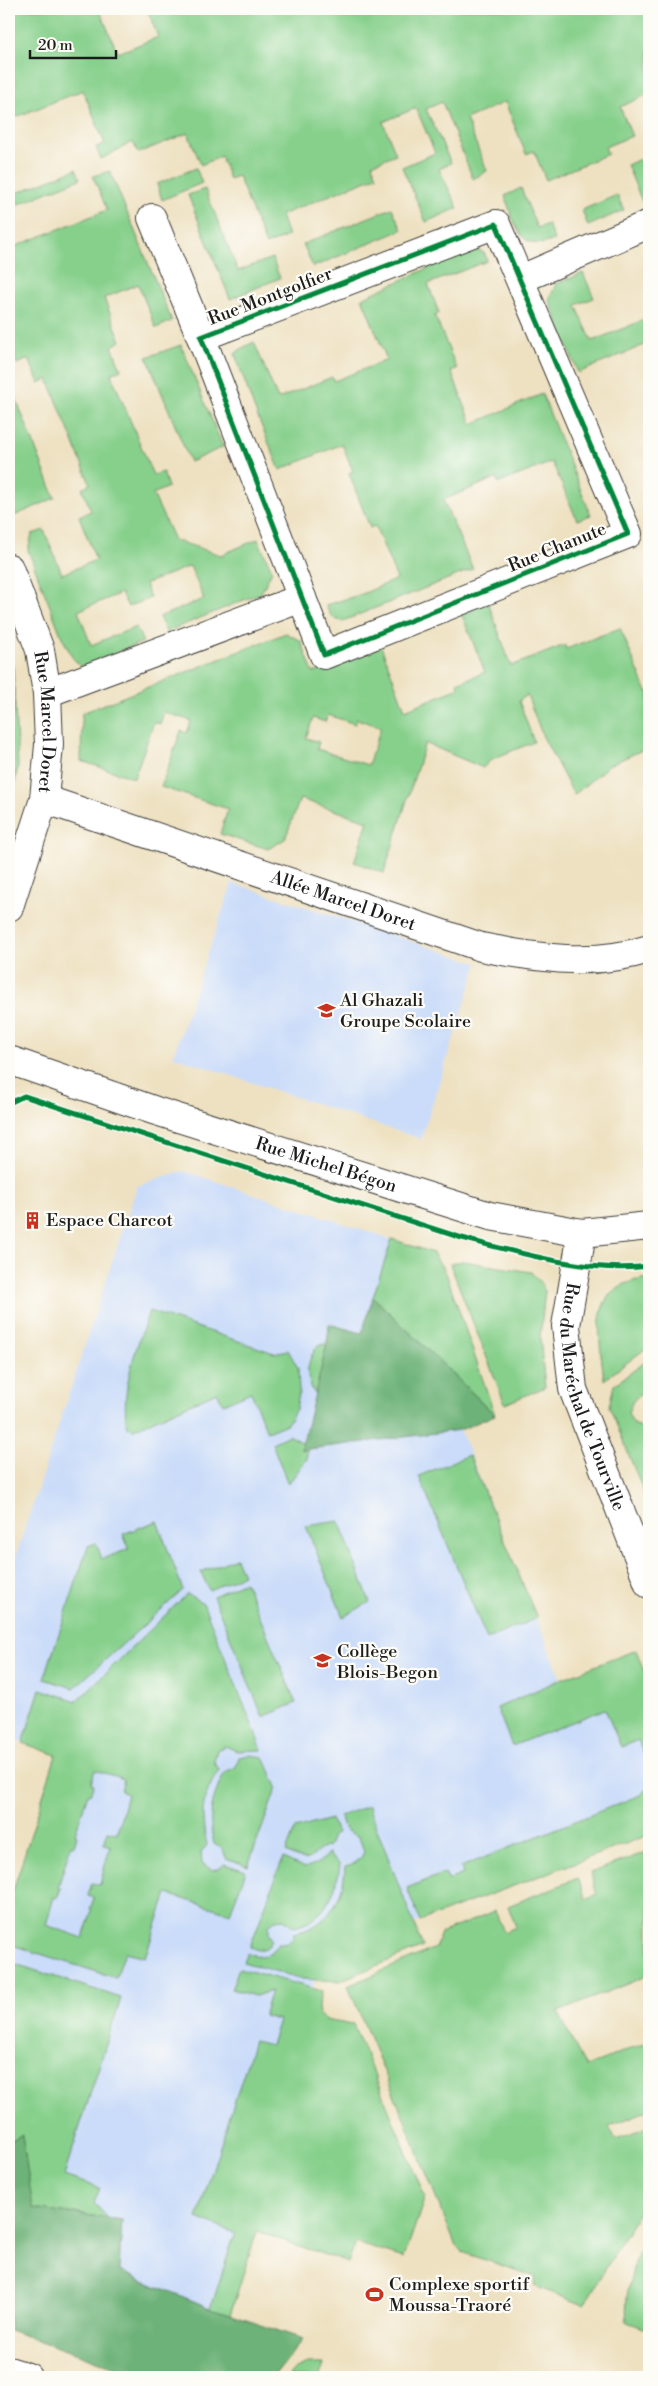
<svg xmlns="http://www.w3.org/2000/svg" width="658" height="2386" viewBox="0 0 658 2386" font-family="'Libre Bodoni',serif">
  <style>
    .built { fill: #cadcf9 }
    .green { fill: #87d08c; stroke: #527654; fill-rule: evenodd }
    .forest { fill: #6db278; stroke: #44674a }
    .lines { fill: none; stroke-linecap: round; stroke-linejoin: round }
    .minor-casing { stroke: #3c3a35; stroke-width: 30 }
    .minor { stroke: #fff; stroke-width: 28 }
    .cycleway-casing { stroke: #fdfcf7; stroke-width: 8 }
    .cycleway { stroke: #00873e; stroke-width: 5 }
    .labels { text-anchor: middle; stroke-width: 4.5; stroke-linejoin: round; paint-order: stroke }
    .street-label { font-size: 18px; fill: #1c1c1c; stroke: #fdfcf7 }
    .poi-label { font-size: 18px; fill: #1c1c1c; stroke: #fdfcf7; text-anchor: start }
  </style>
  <rect width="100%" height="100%" fill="#fdfcf7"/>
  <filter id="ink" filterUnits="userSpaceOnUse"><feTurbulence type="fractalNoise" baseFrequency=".02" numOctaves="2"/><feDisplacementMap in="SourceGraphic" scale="10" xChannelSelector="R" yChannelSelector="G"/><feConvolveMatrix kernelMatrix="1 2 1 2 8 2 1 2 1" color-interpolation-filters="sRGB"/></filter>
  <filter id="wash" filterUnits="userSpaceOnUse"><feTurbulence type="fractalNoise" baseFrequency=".0096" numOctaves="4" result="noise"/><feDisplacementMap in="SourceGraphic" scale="20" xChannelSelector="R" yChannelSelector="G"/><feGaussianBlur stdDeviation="1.12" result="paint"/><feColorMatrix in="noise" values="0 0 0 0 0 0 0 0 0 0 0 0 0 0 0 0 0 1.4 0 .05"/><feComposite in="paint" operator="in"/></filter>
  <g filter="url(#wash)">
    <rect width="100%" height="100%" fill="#eee1c1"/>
    <g class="built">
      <polygon points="232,883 478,963 421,1139 173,1056"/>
      <polygon points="184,1171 433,1253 446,1273 495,1415 460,1430 561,1679 636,1650 649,1684 649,1835 322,1958 209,2317 9,2252 9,1903 56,1755 9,1738 9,1577 137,1186"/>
    </g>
    <g class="green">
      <polygon points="9,9 99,9 118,53 158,37 147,9 649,9 649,94 620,107 632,136 605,147 608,154 546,180 534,151 526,154 505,102 466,119 487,171 473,179 442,102 426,109 451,163 439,169 458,208 426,222 402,167 435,153 416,108 383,122 396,154 372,164 377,176 281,215 288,236 266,245 238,176 229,179 221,156 201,165 188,133 138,153 133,142 101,159 96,147 105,144 83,90 9,120"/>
      <polygon points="649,155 649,201 643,204 627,165"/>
      <polygon points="196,168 202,183 162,200 157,184"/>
      <polygon points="76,169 80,179 9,208 9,196"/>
      <polygon points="110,171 172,321 156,328 138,284 104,298 121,341 112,346 121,369 111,374 153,475 163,472 168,487 153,494 174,540 221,555 258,539 272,571 261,593 166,632 159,617 204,599 190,566 145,584 150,598 128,607 121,593 78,611 91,645 136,627 143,642 81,667 72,657 61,635 28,550 32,534 44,530 62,574 96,560 79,516 91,511 82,488 90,484 48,379 39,383 29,359 17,364 9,342 9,262 15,260 11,248 107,210 93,176"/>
      <path d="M521,188L537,228L548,224L554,240C519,255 514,221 505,196Z"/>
      <polygon points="205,189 238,271 272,258 280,278 230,299 188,195"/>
      <polygon points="617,195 624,210 588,226 582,210"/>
      <polygon points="392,208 402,230 313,267 303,244"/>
      <path d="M478,249L485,254L487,261L428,284L439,313L435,316L457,369L451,371L472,424L542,394L591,515L577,520L552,462L499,483L496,478L443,500L473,569L343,621C332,620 329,614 326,605L362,594L397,579L375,526L370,528L349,473L353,471L342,444L280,470L254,408L235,354L242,348L254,342L278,399L332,377L334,381L387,360L362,298L468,250Z"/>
      <polygon points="583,273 594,298 576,305 592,341 649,318 649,343 578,373 549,300 556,284"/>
      <polygon points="181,345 223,447 190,462 147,357"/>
      <polygon points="13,391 55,498 14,516 9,504 9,393"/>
      <path d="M488,602L511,666L565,645L566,649L620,628L647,692L649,691V747L609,765L574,795L543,737L527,695L519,701L534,742L492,759L483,768L425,743L384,873L354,862L368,821L300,799L285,839L268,849L220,834L228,809L161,787L181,731L187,733L191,721L164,712L160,724L154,722L134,778L81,761L82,713L286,633L301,641L313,673L381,646L405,710L459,688L457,683L485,672L461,613ZM328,715L355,724L357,719L381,727L368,765L317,749L319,742L306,738L313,718L325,722Z"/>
      <polygon points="9,656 13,667 18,766 9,814"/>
      <polygon points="392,1239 433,1253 446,1273 495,1415 373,1297"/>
      <polygon points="462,1261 531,1272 540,1281 545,1291 540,1337 545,1387 505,1404 450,1264"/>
      <path d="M649,1278V1346L604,1380C599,1332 586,1285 649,1278Z"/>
      <path d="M149,1311L274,1353L288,1350L298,1368L299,1392L296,1409L287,1424L267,1432L251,1392L223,1404L217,1392L134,1429L127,1427C120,1387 137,1348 149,1311Z"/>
      <path d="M327,1344L315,1395C305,1376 305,1364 318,1345Z"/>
      <path d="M649,1359V1393C637,1393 631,1402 628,1413L634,1425L648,1428L649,1432V1505L609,1406L614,1385Z"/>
      <polygon points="289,1435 303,1443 302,1450 307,1449 307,1459 288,1484 272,1443"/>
      <polygon points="469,1455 537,1618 487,1639 419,1476"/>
      <polygon points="157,1521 183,1590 74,1688 44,1679 88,1546 96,1543 102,1559 129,1549 123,1534"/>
      <polygon points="339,1521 370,1602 343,1617 306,1526"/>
      <polygon points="236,1558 243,1575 209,1590 201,1572"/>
      <polygon points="245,1582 296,1703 263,1717 213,1596"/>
      <path d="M187,1594L203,1603L262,1750L237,1751L225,1746L217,1750L214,1762L219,1770C201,1799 200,1812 207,1845L201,1852L202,1864L212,1870L220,1868L224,1864L246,1871L230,1913L167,1894L145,1957L125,1952L116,1978L9,1944V1903L56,1755L23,1743L40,1689L77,1701ZM95,1770L124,1779L121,1791L127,1794L117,1833L108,1831L104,1844L110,1846L100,1885L92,1883L88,1896L94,1898L90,1909L92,1910L83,1938L46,1925L54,1897L57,1898L61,1888L58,1887L71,1845L74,1846L77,1835L75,1834L88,1794H90L94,1784L91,1783Z"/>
      <polygon points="636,1650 649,1684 649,1765 638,1740 621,1747 605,1709 512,1746 497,1708 561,1679"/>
      <path d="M250,1755L264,1757L277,1787L248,1866L226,1858L223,1849L214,1844C207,1814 212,1799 225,1772L236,1767L239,1757Z"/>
      <polygon points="649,1787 649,1835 420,1921 407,1888 445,1873 448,1880 463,1874 461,1867 640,1795"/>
      <path d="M368,1806L423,1947L339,1981L303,1979L243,1962L247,1953C264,1958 267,1957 278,1944C286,1945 293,1941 294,1933C328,1927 344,1899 345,1866C355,1864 360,1861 364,1852L359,1837L345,1830L340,1816Z"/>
      <path d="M331,1819L337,1833L333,1836L329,1846C306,1853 316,1869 286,1852L295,1829Z"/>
      <polygon points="649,1851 649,1975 558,2012 586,2067 649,2041 649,2110 609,2126 616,2140 649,2127 649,2195 640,2199 640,2211 584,2305 534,2286 536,2277 462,2252 455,2244 406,2123 348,1986 435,1948 441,1933 495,1911 504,1932 516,1927 508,1906 578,1878 586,1899 597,1894 590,1873"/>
      <path d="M329,1853L332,1858L340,1864C337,1891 324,1922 294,1927L284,1919L275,1920L269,1926V1934L272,1940L266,1948L258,1950L250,1947L283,1858L304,1868L318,1863Z"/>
      <polygon points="9,1962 121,1998 64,2176 100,2188 94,2203 108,2218 32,2208 22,2136 9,2143"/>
      <polygon points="239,1968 322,1991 318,2006 319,2014 325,2019 353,2024 425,2197 404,2258 355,2243 348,2263 257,2231 230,2315 211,2308 235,2233 197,2218 254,2041 271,2045 279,2020 263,2016 271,1991 255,1996 231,1989"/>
      <path d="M649,2225V2330L627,2322C623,2287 637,2258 649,2225Z"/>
      <polygon points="307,2364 324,2364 319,2377 288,2377 294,2370"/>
      <polygon points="603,2369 624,2376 624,2377 600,2377"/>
    </g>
    <g class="forest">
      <polygon points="373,1297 495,1415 460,1430 301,1450 327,1344 329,1324 362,1333"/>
      <polygon points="22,2135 33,2208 122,2220 119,2271 211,2308 303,2339 274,2377 144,2377 9,2330 9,2143"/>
    </g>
  </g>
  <g filter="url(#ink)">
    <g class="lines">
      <defs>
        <g id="minor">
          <polyline points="152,218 201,337"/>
          <polygon points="496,224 628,534 324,655 201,337"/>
          <polyline points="521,279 649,224"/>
          <path id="s1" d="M9,568L40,650L47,693L49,745L44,799L9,907"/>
          <polyline points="47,693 302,598"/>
          <path id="s2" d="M44,799L481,947C538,958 593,967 649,949"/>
          <path id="s3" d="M9,1060L156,1111L490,1216L582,1233L649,1226"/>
          <path id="s4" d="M582,1233L566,1326L573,1389L649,1584"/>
          <polyline points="9,2371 28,2377"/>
        </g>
      </defs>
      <use href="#minor" class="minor-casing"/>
      <use href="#minor" class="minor"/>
      <defs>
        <g id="cycleway">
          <polygon points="496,224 628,534 324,655 201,337"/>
          <path d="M9,1103L24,1096L462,1238C518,1253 592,1274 649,1266"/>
        </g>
      </defs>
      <use href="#cycleway" class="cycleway-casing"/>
      <use href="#cycleway" class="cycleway"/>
    </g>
  </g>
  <defs>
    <symbol id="school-bare" viewBox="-9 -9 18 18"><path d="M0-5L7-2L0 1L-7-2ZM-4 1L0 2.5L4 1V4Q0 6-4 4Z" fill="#c8321e" stroke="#fdfcf7" stroke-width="2.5" paint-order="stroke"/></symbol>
    <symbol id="building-bare" viewBox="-9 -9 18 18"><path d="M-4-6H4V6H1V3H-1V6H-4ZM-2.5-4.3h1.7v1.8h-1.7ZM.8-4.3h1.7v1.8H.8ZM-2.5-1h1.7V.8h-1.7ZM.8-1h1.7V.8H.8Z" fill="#c8321e" stroke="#fdfcf7" stroke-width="2.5" paint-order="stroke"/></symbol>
    <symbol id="stadium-bare" viewBox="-9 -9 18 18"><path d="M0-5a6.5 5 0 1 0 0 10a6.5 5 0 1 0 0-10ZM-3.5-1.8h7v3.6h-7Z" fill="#c8321e" stroke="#fdfcf7" stroke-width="2.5" paint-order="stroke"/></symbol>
  </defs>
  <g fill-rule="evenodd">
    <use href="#school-bare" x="314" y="998" width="25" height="25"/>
    <use href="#building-bare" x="20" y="1208" width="25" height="25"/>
    <use href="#school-bare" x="310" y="1648" width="25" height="25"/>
    <use href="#stadium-bare" x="362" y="2282" width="25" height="25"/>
  </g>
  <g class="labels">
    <g class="street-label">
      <text transform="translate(270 296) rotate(-21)" y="6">Rue Montgolfier</text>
      <text transform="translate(557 547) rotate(-22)" y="6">Rue Chanute</text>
      <text dy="6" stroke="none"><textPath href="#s1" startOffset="160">Rue Marcel Doret</textPath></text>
      <text dy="6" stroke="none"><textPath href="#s2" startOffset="316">Allée Marcel Doret</textPath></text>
      <text dy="6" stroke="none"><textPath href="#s3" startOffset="334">Rue Michel Bégon</textPath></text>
      <text dy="6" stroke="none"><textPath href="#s4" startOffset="169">Rue du Maréchal de Tourville</textPath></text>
    </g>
    <g class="poi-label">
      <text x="340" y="1006">Al Ghazali<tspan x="340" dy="21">Groupe Scolaire</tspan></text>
      <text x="46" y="1226">Espace Charcot</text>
      <text x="337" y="1657">Collège<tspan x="337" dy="21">Blois-Begon</tspan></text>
      <text x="389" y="2290">Complexe sportif<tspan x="389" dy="21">Moussa-Traoré</tspan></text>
    </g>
  </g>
  <rect width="658" height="2386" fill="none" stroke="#fdfcf7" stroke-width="30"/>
  <path d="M30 50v8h86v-8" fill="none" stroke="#1c1c1c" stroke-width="2.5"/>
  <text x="38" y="50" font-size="15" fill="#1c1c1c" stroke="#fdfcf7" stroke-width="4" paint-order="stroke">20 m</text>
</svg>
